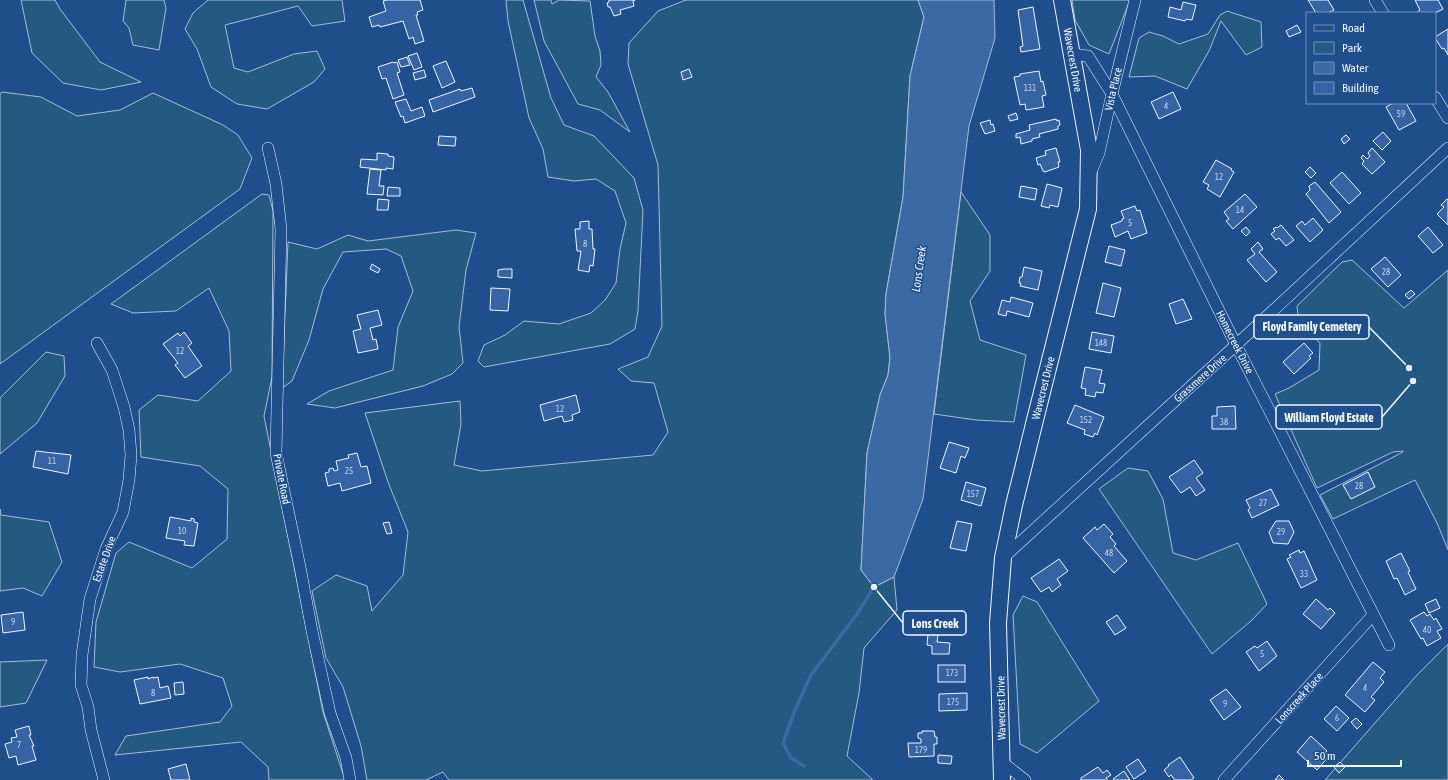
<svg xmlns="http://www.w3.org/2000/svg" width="1448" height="780" viewBox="0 0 1448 780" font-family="'Asap Condensed',sans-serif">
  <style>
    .green { fill: #245a82; stroke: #a8bbd7 }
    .water { fill: #3b69a3; stroke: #a8bbd7 }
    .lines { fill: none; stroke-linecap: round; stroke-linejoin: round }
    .stream { stroke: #3b69a3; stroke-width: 3.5 }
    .building { fill: #3563a3; stroke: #f2f6ff }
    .street-casing { stroke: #f2f6ff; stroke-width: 12 }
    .secondary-casing { stroke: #f2f6ff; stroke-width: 18 }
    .street { stroke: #1f4e8c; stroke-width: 11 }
    .secondary { stroke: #1f4e8c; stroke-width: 16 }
    .labels { text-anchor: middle; stroke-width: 3; stroke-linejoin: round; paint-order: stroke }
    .number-label { font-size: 9px; fill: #c3d1e8 }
    .street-label { font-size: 11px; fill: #f2f6ff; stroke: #1f4e8c }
    .water-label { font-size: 12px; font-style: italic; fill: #f2f6ff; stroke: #1f4e8c }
    .leader { fill: none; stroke: #f2f6ff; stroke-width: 1.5 }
    .callout-dot { fill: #f2f6ff; stroke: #1f4e8c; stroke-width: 1.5 }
    .callout { fill: #1f4e8c; stroke: #f2f6ff; stroke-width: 1.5 }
    .callout-label { font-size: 12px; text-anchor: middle; font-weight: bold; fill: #f2f6ff }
  </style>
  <rect width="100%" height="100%" fill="#1f4e8c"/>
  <g class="green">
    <polygon points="21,0 55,0 60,9 100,62 141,82 101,90 63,83 32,53"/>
    <polygon points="126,0 164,0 166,8 159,50 133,45 129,28 123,21"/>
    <polygon points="208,0 342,0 345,21 312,26 298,6 225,25 234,68 248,72 294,54 317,51 325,69 314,82 267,109 237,104 211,87 197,49 185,29 193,13"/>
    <polygon points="506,0 523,0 551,98 564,125 594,136 634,178 643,210 638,311 635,329 610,344 484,367 478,361 484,345 505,335 524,321 559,324 591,313 605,300 616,283 620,249 626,223 615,191 596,179 574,181 548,177 543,149 529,118 508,21"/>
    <polygon points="534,0 551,0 552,4 559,0 590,1 595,36 600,51 601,65 596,77 608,92 630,132 600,110 578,104 544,41"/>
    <polygon points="686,0 918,0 924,17 910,76 903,197 886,294 885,314 890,357 888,375 880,395 867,453 861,570 874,587 894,577 897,610 864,648 859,693 847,756 873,780 449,780 443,772 426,780 367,780 361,746 343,687 326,658 312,591 336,575 367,586 372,611 403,575 408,532 388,482 365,413 460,401 461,424 454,465 482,471 653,455 668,432 654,383 631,381 618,369 648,357 662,326 658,165 628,64 629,43 658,11"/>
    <polygon points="1072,0 1130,0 1109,54 1089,45 1075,20"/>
    <polygon points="1227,11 1261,22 1262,47 1246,55 1221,21 1209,51 1187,89 1155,76 1129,77 1139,38 1149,32 1163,36 1179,44 1208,34 1220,15"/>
    <polygon points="2,92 41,97 77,116 120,110 153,93 223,125 238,135 252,158 240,189 0,364 0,94"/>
    <polygon points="961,192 990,235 990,271 970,301 980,340 1026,355 1014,422 976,420 934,414"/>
    <polygon points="262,194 269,195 273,211 272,377 264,416 323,712 345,780 269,780 268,767 241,742 115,755 126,736 220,722 232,706 223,678 180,664 120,672 94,667 96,622 116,553 129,542 192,568 227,539 228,489 200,466 141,457 139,410 158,395 198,401 231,371 229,331 209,288 176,311 133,313 111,304"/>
    <polygon points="456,230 476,233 466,270 459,327 463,363 452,374 423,386 335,408 307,404 329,391 393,370 398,327 413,291 401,256 386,249 343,252 323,289 309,340 292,381 282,388 288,242 317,249 348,235 368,241"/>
    <polygon points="1352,260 1404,308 1448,270 1448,550 1438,525 1415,480 1333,519 1320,495 1403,452 1403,451 1393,452 1317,488 1275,394 1289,388 1319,370 1320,343 1299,324 1297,306 1342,262"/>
    <polygon points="46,352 64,356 65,376 37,423 0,454 0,398"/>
    <polygon points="1128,468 1148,471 1163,499 1173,553 1196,560 1238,543 1267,604 1251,621 1212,654 1099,489"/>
    <polygon points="0,509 1,515 49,522 62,562 42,596 23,588 0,591"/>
    <polygon points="1023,596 1037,602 1099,701 1037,753 1020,744 1013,615"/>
    <polygon points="1448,644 1448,780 1325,780 1417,675"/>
    <polygon points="47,660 26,703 0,707 0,662"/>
  </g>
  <polygon class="water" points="918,0 994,0 995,38 969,126 923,499 894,577 874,587 861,570 867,453 880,395 888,375 890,358 885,314 886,294 903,197 910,76 924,17"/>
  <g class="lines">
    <polyline class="stream" points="804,766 791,758 783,743 795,710 811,675 857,614 874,587 874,584"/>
  </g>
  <g class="building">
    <polygon points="387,0 420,0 423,10 417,12 418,15 416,15 424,41 415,44 413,37 409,39 403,21 380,27 379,25 372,27 369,17 386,11 383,1"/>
    <polygon points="609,0 635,0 633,1 634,6 620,10 621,14 614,16 610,7 608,7 607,3 609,2"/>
    <polygon points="1308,0 1328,0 1334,10 1328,13 1316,13"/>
    <polygon points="1415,0 1438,0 1443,9 1435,13 1416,13 1420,10"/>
    <polygon points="1183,2 1196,5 1192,20 1186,19 1185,21 1168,17 1170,7 1181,10"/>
    <polygon points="1033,7 1040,49 1021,52 1020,47 1023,46 1018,10"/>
    <polygon points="1297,25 1301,32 1289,37 1286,31"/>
    <polygon points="1448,29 1448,55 1444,48 1442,49 1435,38 1435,37"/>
    <polygon points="417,53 422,67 414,70 408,56"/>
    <polygon points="407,57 410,65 401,67 398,60"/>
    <polygon points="446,61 455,82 442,88 433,66"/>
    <polygon points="393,62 394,63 397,62 400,72 397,73 404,95 393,99 386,78 382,79 378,67"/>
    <polygon points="689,69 692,77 683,80 681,72"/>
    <polygon points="424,70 426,77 415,80 413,73"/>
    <polygon points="1039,71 1041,82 1043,81 1046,95 1042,96 1044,107 1026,110 1025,104 1020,105 1014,77 1020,76 1020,74"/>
    <polygon points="472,88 475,97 433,112 429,100 460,89 461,91"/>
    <polygon points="1173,92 1181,109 1159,119 1151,102"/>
    <polygon points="406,99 411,111 422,107 425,116 405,123 403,116 401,117 395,102"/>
    <polygon points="1393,103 1406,103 1416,121 1399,130 1386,107"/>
    <polygon points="1016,113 1018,119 1010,121 1008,116"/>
    <polygon points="1056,119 1057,121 1059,120 1060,125 1058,126 1058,129 1039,134 1040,137 1032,139 1032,141 1021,144 1020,137 1016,138 1016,134 1030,130 1029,125"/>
    <polygon points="990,120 991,125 993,124 995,131 985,134 980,123"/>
    <polygon points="1383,132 1391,141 1382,150 1373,141"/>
    <polygon points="1346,135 1350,139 1344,144 1341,139"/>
    <polygon points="439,136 456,137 455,146 438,145"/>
    <polygon points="1056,148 1060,162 1058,162 1059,167 1045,172 1043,171 1040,164 1038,165 1036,158 1046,155 1045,151"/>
    <polygon points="1372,148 1385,162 1372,174 1362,164 1364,161 1361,158 1363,155 1367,159 1370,156 1368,153"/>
    <polygon points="377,153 388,154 388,156 394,157 393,169 386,168 386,170 360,167 361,159 377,160"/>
    <polygon points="1216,160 1232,169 1231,170 1234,172 1220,197 1207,189 1209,185 1203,182"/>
    <polygon points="1310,167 1316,173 1311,178 1305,172"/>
    <polygon points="370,169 381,170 379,186 384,186 383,195 367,194"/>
    <polygon points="1342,172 1361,193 1349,204 1330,183"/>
    <polygon points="1315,182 1341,212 1329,223 1306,194 1310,190 1309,186"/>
    <polygon points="1047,184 1062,188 1058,207 1050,205 1049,208 1041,206"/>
    <polygon points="1021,186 1037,189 1035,200 1019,197"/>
    <polygon points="388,187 400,188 400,196 387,196"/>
    <polygon points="1245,194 1257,207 1233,229 1226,221 1229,219 1224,212"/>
    <polygon points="378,199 389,200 388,210 377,210"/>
    <polygon points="1447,199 1448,200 1448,225 1437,214 1444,207 1441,205"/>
    <polygon points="1135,206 1137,211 1140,210 1147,233 1131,239 1128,231 1115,237 1111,225 1122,221 1122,219 1124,218 1121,211"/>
    <polygon points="1313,218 1323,230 1310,242 1296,226 1302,221 1305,225"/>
    <polygon points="589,221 589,229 592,229 593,249 595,249 593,266 590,265 589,272 578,270 581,251 577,251 575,229 580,229 580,222"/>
    <polygon points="1281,225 1294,240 1286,246 1279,238 1276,240 1271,234 1275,231 1273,229 1276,227 1277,228"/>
    <polygon points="1246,227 1250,232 1246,236 1241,231"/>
    <polygon points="1428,227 1443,245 1433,253 1418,236"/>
    <polygon points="1258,242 1263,249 1259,252 1277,272 1266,282 1247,260 1255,254 1251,249"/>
    <polygon points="1109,246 1125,250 1121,266 1105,262"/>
    <polygon points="1385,257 1401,275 1388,287 1371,269"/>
    <polygon points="372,264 380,269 378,273 370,269"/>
    <polygon points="1024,267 1042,271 1038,290 1020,286 1021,283 1019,283 1020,277 1022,277"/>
    <polygon points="504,269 512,269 512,278 498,277 498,270"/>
    <polygon points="1103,283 1121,288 1114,317 1096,313"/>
    <polygon points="491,288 510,289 508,311 490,310"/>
    <polygon points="1411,290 1415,294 1409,299 1405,295"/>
    <polygon points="1011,297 1033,303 1029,317 1007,311 1006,316 998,314 1002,300 1010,302"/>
    <polygon points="1183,299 1192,319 1176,324 1169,304"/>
    <polygon points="378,310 382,325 370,328 373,340 376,339 378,349 358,353 353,331 361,329 357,315"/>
    <polygon points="184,332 192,343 188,346 202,366 185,378 175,365 178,363 163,344 178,333 180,336"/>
    <polygon points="1092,332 1114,336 1111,353 1089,349"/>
    <polygon points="1304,343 1313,353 1309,356 1311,358 1294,374 1283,362"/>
    <polygon points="1085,367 1102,370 1099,383 1105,384 1103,393 1096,392 1095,397 1085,395 1086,389 1081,388"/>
    <polygon points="576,395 580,412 572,415 573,420 564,422 562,416 544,421 540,405"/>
    <polygon points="1075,405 1104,417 1097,435 1095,433 1093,437 1084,434 1085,430 1067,423"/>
    <polygon points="1235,406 1236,429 1212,429 1212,416 1217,416 1217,407"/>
    <polygon points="949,442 969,448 965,458 961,456 956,473 940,468"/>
    <polygon points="36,451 71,455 68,474 33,467"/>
    <polygon points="357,453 361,467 367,466 371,483 342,491 340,483 328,486 325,473 329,472 329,469 333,468 334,471 338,470 336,461 349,458 348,455"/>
    <polygon points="1194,460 1203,473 1196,478 1205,490 1196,496 1190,487 1181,493 1169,477"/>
    <polygon points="1368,472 1375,487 1351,499 1343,485"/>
    <polygon points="966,482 986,488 981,506 961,500"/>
    <polygon points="1271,489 1279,505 1252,518 1248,510 1250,508 1246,500"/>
    <polygon points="170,517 191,521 191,518 194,519 194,522 198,523 194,546 184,545 185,541 166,538"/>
    <polygon points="957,521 972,524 966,551 950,548"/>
    <polygon points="1276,521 1289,521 1294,532 1288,544 1273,543 1269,532"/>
    <polygon points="389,522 392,533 387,534 383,523"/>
    <polygon points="1104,524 1113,534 1110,537 1116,544 1114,546 1127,561 1114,573 1083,538 1095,527 1097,530"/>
    <polygon points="1299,550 1300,553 1304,551 1317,580 1301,588 1287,559 1291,557 1289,555"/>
    <polygon points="1401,553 1410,571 1408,572 1416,589 1405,595 1397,578 1394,579 1386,561"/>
    <polygon points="1059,559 1068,571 1057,579 1061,585 1052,592 1049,587 1041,592 1031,578"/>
    <polygon points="1316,599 1328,610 1330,608 1335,613 1321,629 1303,614"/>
    <polygon points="1436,599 1440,608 1429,613 1425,604"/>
    <polygon points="23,612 25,630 3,633 1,615"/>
    <polygon points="1424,612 1427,616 1430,614 1434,620 1436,618 1442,629 1437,631 1441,638 1427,646 1423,638 1421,639 1410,620"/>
    <polygon points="1117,615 1126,628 1115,635 1106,622"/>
    <polygon points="928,634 938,635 937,642 950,643 949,654 932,654 932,646 927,645"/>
    <polygon points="1267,641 1277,656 1259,671 1246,652 1255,646 1257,648"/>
    <polygon points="1373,662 1385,672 1380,678 1384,682 1371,697 1375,700 1365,712 1345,695"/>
    <rect x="938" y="665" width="27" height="17"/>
    <polygon points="148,677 148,679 153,677 153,678 158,677 160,688 168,686 171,698 140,704 134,680"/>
    <polygon points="183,682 184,694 175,695 174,683"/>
    <polygon points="1226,689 1241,707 1224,720 1210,700"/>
    <polygon points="967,693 967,710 939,711 939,694"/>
    <polygon points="1336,706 1349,718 1337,731 1324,719"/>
    <polygon points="1356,718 1362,724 1357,729 1351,722"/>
    <polygon points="29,726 31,735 29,735 34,746 32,746 36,760 18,765 16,756 9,758 5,744 12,742 11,738 17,737 15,730"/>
    <polygon points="922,731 934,731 935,737 937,737 937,744 934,744 934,756 909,757 908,743 921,743 921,739 918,738 918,733 922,733"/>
    <polygon points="1311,736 1327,751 1325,753 1329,756 1317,770 1297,752"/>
    <polygon points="938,755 952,756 951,764 938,763"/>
    <polygon points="1180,757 1194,778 1191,780 1175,780 1171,775 1169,777 1164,770 1169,766 1168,765"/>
    <polygon points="1138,759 1146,771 1134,779 1126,767"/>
    <polygon points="1340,762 1345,767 1339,773 1334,767"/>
    <polygon points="186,764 190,780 171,780 168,769"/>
    <polygon points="1098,767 1103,773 1107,770 1111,775 1106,778 1108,780 1081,780 1081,778"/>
    <polygon points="1124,771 1130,780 1114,780 1113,779"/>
    <polygon points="1279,775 1284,780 1275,780"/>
  </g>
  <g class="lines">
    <defs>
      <g id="street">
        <polyline points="1375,0 1383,13"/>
        <polyline points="1072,54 1088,56 1112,94 1236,345 1389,645"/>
        <polyline points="1435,97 1448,118"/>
        <polyline points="268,148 276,184 281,229 276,453 300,567 312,631 330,713 346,758 350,780"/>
        <polyline points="1091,172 1099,153 1112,94 1135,0"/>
        <polyline points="97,343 112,370 124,407 129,430 131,455 129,480 123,512 106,549 90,599 82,655 81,685 88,707 91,730 104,780"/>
        <polyline points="1003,558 1236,345 1448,148"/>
        <polyline points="1002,762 1025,780"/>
        <polyline points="1224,780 1373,615"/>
      </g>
      <polyline id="secondary" points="1002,780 998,623 1003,558 1014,505 1035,420 1088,209 1089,150 1062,0"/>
    </defs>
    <use href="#street" class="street-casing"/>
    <use href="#secondary" class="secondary-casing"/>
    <use href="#street" class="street"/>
    <use href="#secondary" class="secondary"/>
  </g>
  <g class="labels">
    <g class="number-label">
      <text x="1030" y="91">131</text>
      <text x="1166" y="109">4</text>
      <text x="1401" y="117">59</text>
      <text x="1219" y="180">12</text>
      <text x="1240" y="213">14</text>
      <text x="1130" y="226">5</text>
      <text x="585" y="247">8</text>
      <text x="1386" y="275">28</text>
      <text x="1101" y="346">148</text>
      <text x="180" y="354">12</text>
      <text x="560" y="412">12</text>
      <text x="1086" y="423">152</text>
      <text x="1224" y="425">38</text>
      <text x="52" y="464">11</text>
      <text x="349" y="474">25</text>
      <text x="1359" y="489">28</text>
      <text x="973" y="497">157</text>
      <text x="1263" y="506">27</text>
      <text x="182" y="534">10</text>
      <text x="1281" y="535">29</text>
      <text x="1109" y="556">48</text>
      <text x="1304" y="577">33</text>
      <text x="13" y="625">9</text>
      <text x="1427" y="633">40</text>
      <text x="1262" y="657">5</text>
      <text x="952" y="676">173</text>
      <text x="1365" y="691">4</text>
      <text x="153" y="696">8</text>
      <text x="953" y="705">175</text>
      <text x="1225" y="707">9</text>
      <text x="1337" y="721">6</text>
      <text x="19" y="748">7</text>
      <text x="921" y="753">179</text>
    </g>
    <g class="street-label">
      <text transform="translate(1073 60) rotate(80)" y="4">Wavecrest Drive</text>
      <text transform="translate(1113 89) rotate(-77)" y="4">Vista Place</text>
      <text transform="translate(1235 342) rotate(63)" y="4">Homecreek Drive</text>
      <text transform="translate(1200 378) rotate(-42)" y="4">Grassmere Drive</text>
      <text transform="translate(1043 388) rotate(-76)" y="4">Wavecrest Drive</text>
      <text transform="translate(282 479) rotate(79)" y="4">Private Road</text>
      <text transform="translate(104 559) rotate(-70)" y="4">Estate Drive</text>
      <text transform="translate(1299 698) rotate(-48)" y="4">Lonscreek Place</text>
      <text transform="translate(1001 708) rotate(-91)" y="4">Wavecrest Drive</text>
    </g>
    <g class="water-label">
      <text transform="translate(919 269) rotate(-82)" y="4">Lons Creek</text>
    </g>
  </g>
  <path class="leader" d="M1409 368L1369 327M1413 381L1382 417M874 587L903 623"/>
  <g class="callout-dot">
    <circle cx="1409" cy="368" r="4"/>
    <circle cx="1413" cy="381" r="4"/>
    <circle cx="874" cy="587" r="4"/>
  </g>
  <g class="callout">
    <rect x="1254" y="315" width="115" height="24" rx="4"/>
    <rect x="1276" y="405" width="106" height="24" rx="4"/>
    <rect x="903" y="611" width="63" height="24" rx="4"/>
  </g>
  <g class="callout-label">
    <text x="1312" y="331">Floyd Family Cemetery</text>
    <text x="1329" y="422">William Floyd Estate</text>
    <text x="935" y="628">Lons Creek</text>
  </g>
  <rect x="1306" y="12" width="130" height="92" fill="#1f4e8c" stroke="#7391ba"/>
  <rect x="1314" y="25" width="20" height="6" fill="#1f4e8c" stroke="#7391ba"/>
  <text x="1342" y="32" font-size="12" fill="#f2f6ff">Road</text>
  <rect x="1314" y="42" width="20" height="12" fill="#245a82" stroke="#7391ba"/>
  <text x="1342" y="52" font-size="12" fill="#f2f6ff">Park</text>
  <rect x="1314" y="62" width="20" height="12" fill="#3b69a3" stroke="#7391ba"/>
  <text x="1342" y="72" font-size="12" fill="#f2f6ff">Water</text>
  <rect x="1314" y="82" width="20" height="12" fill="#3563a3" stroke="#7391ba"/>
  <text x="1342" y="92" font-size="12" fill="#f2f6ff">Building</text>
  <path d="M1308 760v6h93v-6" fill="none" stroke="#f2f6ff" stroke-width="2"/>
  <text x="1314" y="760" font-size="12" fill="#f2f6ff" stroke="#1f4e8c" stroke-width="3" paint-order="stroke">50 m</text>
</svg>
